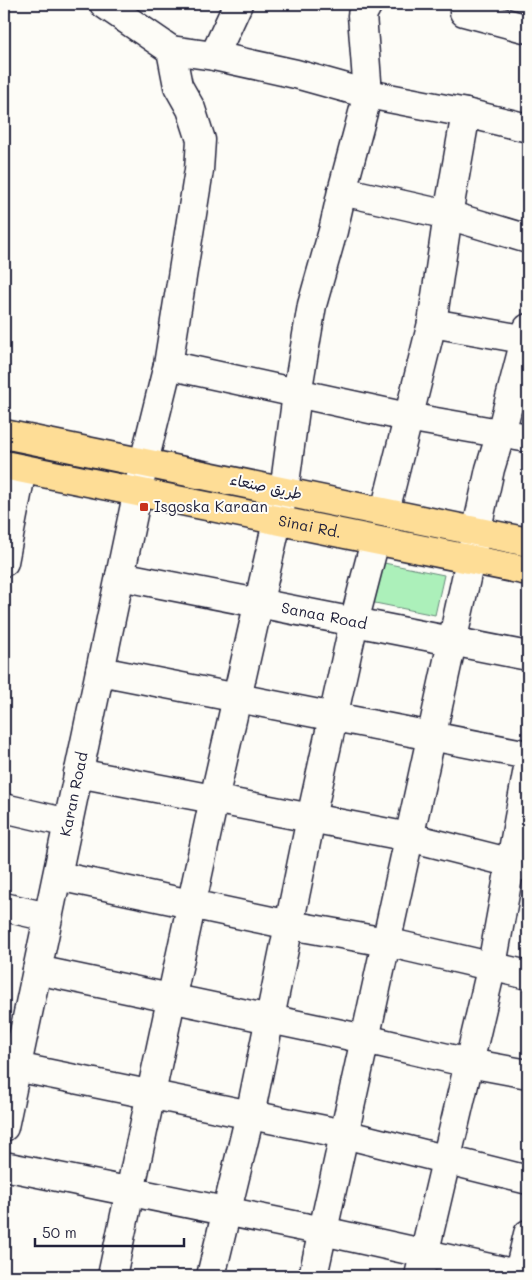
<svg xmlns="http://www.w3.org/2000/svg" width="532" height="1280" viewBox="0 0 532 1280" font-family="Mali,'Playpen Sans Arabic',sans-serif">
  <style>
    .green { fill: #acf0ba; stroke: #67897a }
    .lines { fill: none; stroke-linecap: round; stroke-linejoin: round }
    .minor-casing { stroke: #22223b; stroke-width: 31 }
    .major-casing { stroke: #22223b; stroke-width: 31 }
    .minor { stroke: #fdfcf7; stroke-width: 28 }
    .major { stroke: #fedd96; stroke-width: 28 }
    .poi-dot { fill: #c8321e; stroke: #fdfcf7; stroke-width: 2 }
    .labels { text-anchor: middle; stroke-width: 4; stroke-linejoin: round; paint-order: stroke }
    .street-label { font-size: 15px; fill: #22223b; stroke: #fdfcf7 }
    .poi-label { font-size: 15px; fill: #22223b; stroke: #fdfcf7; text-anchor: start }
  </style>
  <rect width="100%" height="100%" fill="#fdfcf7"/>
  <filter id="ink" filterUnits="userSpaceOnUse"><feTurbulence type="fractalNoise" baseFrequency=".02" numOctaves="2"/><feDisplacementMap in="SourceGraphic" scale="10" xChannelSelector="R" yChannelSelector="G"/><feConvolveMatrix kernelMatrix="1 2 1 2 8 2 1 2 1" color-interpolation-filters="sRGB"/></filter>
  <g filter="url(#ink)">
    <polygon class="green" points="379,562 444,575 435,615 370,602"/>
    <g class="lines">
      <defs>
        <g id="minor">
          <polyline points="464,12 528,29"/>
          <polyline points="171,50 214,56 296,74 368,94 466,113 528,128"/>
          <polyline points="214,56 238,4"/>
          <polyline points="342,191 448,215 528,239"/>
          <polyline points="432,323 528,340"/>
          <polyline points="168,365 407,417 528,438"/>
          <polyline points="385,511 432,323 448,215 466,113"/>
          <polyline points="4,562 22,469"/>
          <path id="s1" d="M120,576L528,656"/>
          <polyline points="100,671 528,755"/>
          <polyline points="78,773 409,837 528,867"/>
          <polyline points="4,808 68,823"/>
          <polyline points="58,876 290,925 386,942 528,975"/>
          <polyline points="4,907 48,917"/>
          <polyline points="37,970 365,1039 469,1063 528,1074"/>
          <polyline points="16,1067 344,1134 528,1180"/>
          <path id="s2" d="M4,1127L144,462L168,365L199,170L201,140L191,109L178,86L171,50L104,4"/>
          <polyline points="4,1166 323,1231 526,1276"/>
          <polyline points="112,1276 214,799 284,491 297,394 312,305 333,231 342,191 368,94 362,15 368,4"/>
          <polyline points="211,1276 250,1115 311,818 354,622 375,541"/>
          <polyline points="313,1276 490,469 501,433 528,328"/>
          <polyline points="419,1276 492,965 528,768"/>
          <polyline points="518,1276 528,1234"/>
        </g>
        <g id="major">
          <polyline points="4,434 528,542"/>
          <path id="s3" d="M4,465L528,571"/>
        </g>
      </defs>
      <use href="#minor" class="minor-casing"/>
      <use href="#major" class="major-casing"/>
      <use href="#minor" class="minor"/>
      <use href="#major" class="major"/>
    </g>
  </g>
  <rect class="poi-dot" x="139" y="502" width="10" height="10" rx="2.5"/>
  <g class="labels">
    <g class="street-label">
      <text transform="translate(266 487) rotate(12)" y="5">طريق صنعاء</text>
      <text dy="5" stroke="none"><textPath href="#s3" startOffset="312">Sinai Rd.</textPath></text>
      <text dy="5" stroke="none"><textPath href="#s1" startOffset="208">Sanaa Road</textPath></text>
      <text dy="5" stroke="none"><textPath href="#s2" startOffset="340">Karan Road</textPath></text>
    </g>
    <g class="poi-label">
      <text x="154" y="512">Isgoska Karaan</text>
    </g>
  </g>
  <rect width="532" height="1280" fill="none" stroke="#fdfcf7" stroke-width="20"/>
  <rect x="10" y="10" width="512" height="1260" fill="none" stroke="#22223b" stroke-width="2" filter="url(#ink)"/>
  <path d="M35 1238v8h149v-8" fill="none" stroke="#22223b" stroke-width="2.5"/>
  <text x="42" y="1238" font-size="15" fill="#22223b" stroke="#fdfcf7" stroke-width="4" paint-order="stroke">50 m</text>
</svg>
